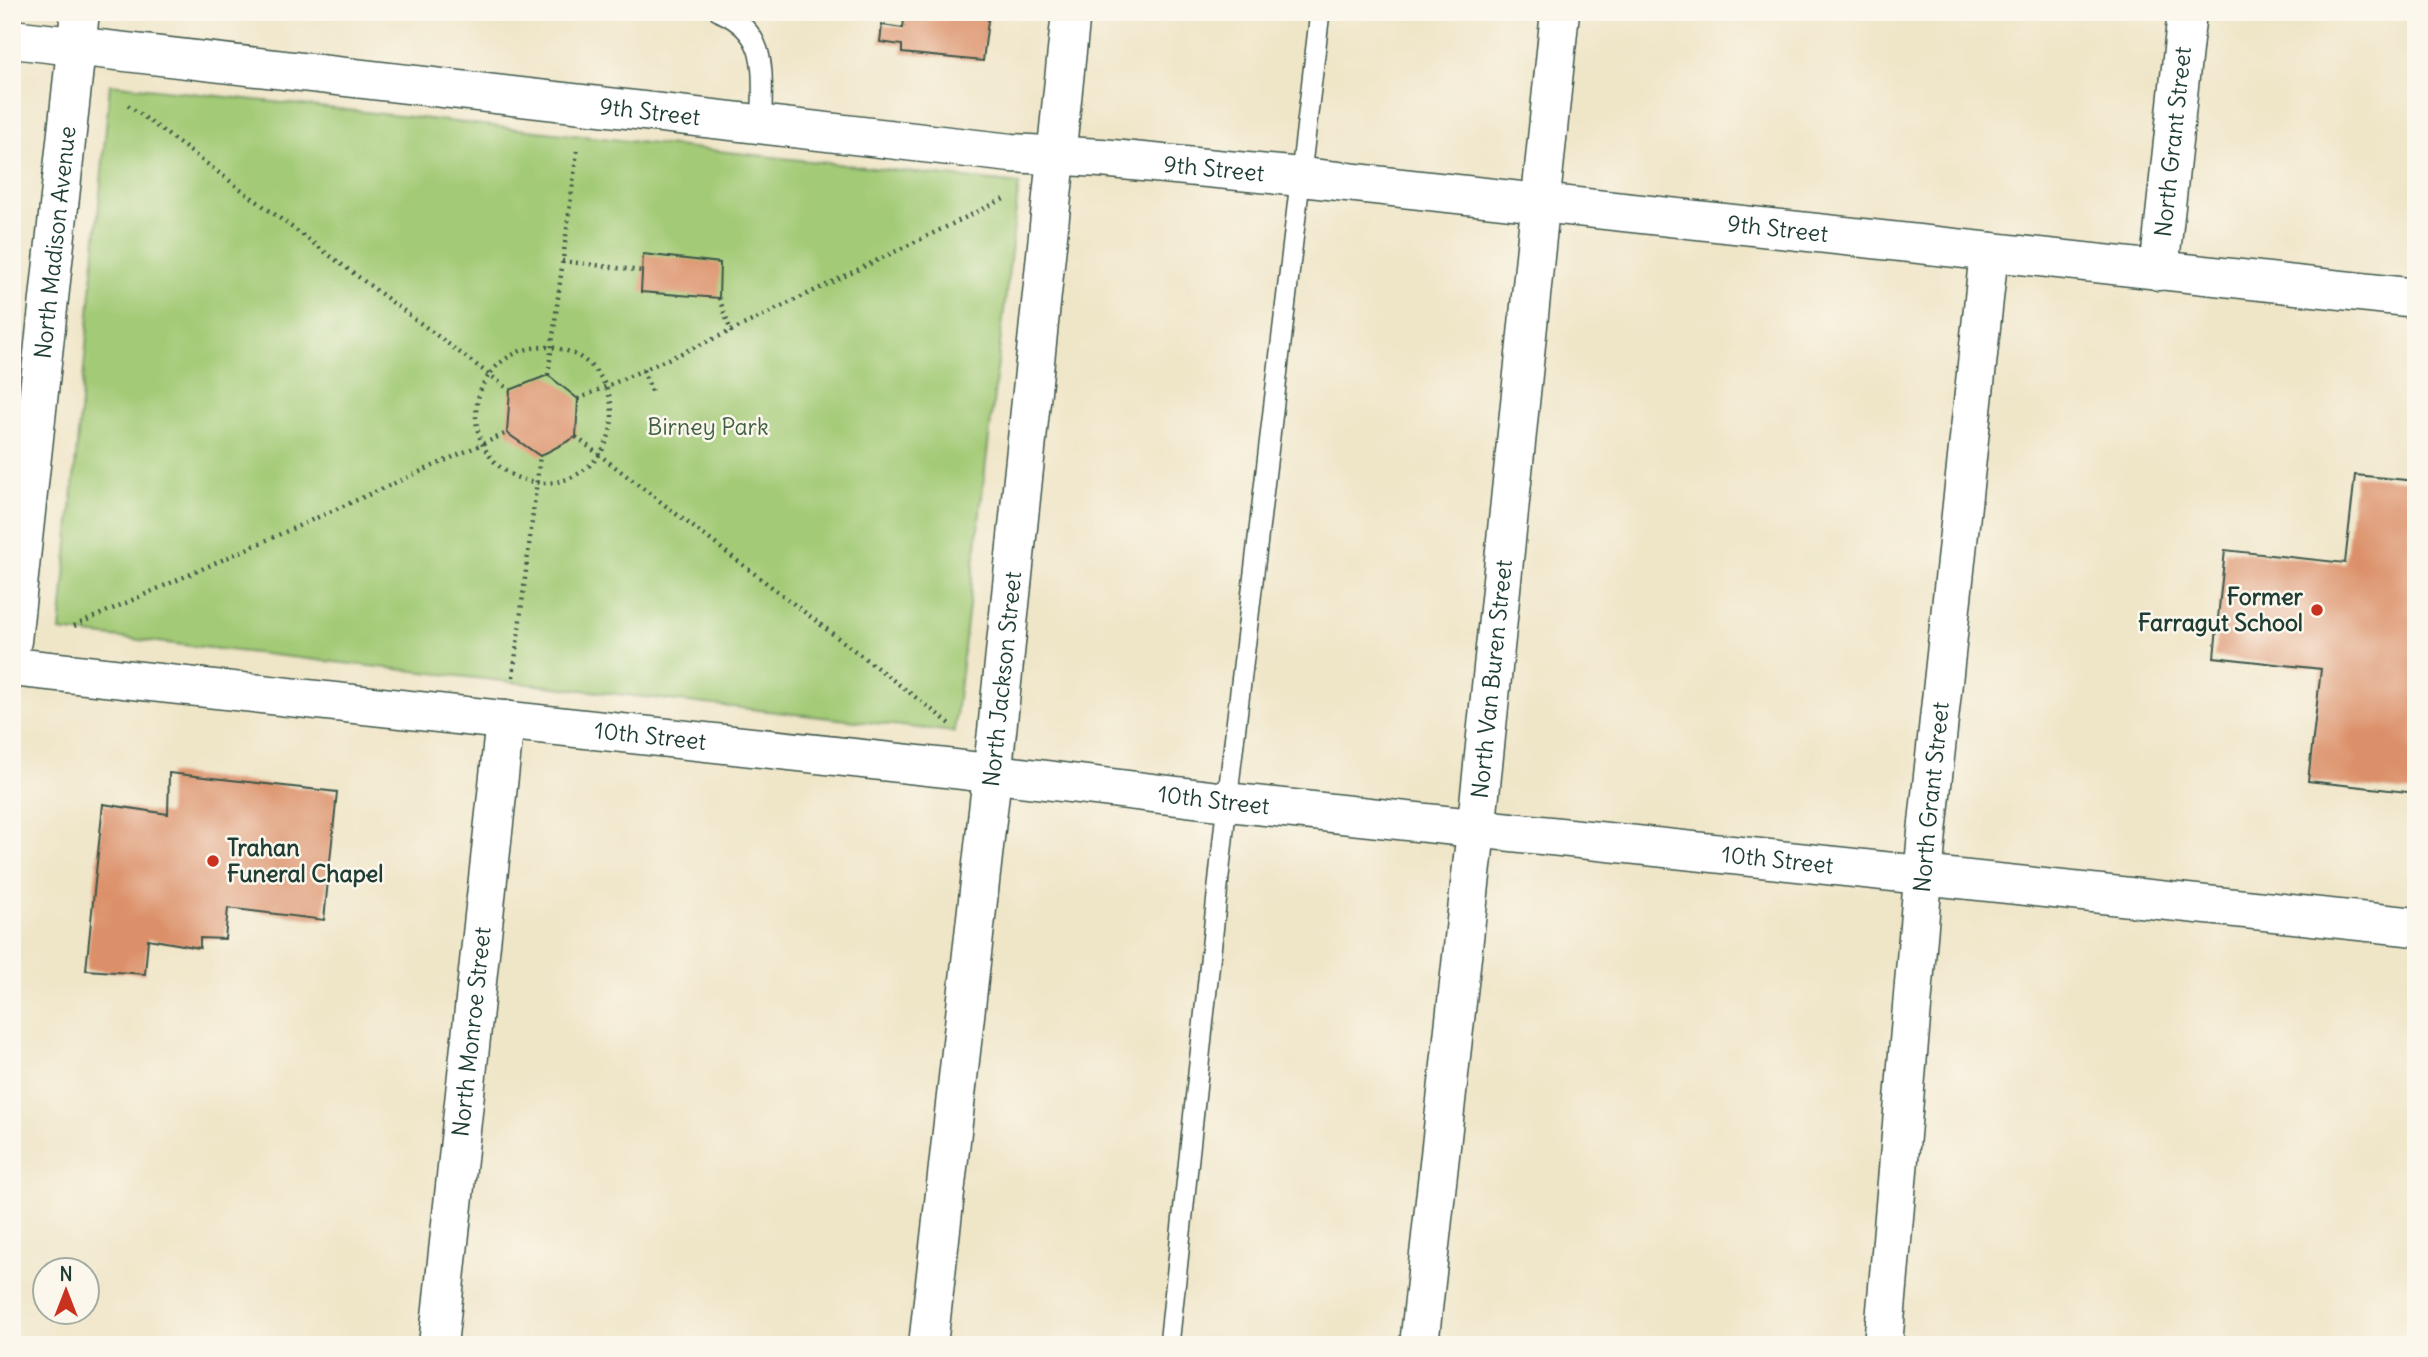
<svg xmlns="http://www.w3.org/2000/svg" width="2428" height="1357" viewBox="0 0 2428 1357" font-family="Delius,sans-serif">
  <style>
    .green { fill: #a3ca76; stroke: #618455; stroke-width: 2 }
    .building { fill: #db9069 }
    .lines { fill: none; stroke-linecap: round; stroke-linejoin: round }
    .service-casing { stroke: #3e564a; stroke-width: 22 }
    .minor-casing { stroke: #3e564a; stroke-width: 41 }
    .tertiary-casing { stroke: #3e564a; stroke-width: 41 }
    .path { stroke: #3e564a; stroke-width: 4.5; stroke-dasharray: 2 5; stroke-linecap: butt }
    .service { stroke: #fff; stroke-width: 19 }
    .minor { stroke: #fff; stroke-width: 38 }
    .tertiary { stroke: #fff; stroke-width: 38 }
    .poi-dot { fill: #c8321e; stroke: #fbf7ec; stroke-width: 2.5 }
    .labels { text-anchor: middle; stroke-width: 5; stroke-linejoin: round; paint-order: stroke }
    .street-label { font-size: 23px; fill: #1f3d34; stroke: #fbf7ec }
    .park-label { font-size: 23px; fill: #406044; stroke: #fbf7ec }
    .poi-label { font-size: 23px; font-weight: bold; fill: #1f3d34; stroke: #fbf7ec; text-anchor: end }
  </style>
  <rect width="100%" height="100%" fill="#fbf7ec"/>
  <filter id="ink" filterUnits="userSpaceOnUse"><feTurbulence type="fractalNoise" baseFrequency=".0143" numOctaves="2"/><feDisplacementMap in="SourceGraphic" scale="14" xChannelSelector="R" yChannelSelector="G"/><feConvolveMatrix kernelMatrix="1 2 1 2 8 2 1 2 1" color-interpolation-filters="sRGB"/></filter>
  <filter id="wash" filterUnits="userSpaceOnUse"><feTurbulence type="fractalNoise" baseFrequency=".00686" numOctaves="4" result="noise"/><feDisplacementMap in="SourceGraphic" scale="28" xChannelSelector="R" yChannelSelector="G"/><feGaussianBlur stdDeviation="1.57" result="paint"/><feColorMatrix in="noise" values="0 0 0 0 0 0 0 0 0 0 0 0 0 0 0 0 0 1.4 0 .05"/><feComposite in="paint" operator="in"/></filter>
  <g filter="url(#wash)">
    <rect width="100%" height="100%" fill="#efe5c7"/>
    <polygon class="green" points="110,84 1019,184 954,732 60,631"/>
    <g id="blocks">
      <g class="building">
        <polygon points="905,12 989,12 983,61 902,53 902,45 880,42 882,25 903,28"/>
        <polygon points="643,254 720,263 719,298 641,292"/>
        <polygon points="548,375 578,399 576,437 540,456 507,433 510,390"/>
        <polygon points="2355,475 2416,481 2416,793 2308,781 2321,669 2214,657 2225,550 2345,563"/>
        <polygon points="169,773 337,792 324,920 228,908 225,939 200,938 200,948 148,939 145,974 86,970 103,804 168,814"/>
      </g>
    </g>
  </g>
  <g filter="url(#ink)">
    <use href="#blocks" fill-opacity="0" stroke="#3e564a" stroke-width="2"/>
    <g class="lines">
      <defs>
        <g id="service">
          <path d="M720,12C772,34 761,77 762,124"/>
          <polyline points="1169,1345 1227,802 1320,12"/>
        </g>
        <g id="minor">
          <path id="s1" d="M12,39L1011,153L1101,158L1301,177L2416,298"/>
          <path id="s2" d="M2159,271L2187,12"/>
          <path id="s3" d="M12,667L946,768L1227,802L2416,927"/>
          <path id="s4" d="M438,1345L505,720"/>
          <path id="s5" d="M928,1345L997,731L1071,12"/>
          <path id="s6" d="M1419,1345L1481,785L1560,12"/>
          <path id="s7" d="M1883,1345L1927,832L1989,252"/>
        </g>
        <g id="tertiary">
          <path id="s8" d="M12,641L80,12"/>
        </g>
      </defs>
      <use href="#service" class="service-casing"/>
      <use href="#minor" class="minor-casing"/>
      <use href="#tertiary" class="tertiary-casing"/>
      <g class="path">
        <polyline points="128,105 510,390"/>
        <polyline points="562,261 642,271"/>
        <polyline points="719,298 731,331 1008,197"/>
        <circle cx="544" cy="415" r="68"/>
        <polyline points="643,370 652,392"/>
        <polyline points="548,375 577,151"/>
        <polyline points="578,399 731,331"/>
        <polyline points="576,437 953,726"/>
        <polyline points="74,626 507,433"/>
        <polyline points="513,677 540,456"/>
      </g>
      <use href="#service" class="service"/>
      <use href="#minor" class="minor"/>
      <use href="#tertiary" class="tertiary"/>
    </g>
  </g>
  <g class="poi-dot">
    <circle cx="2317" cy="610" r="7"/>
    <circle cx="213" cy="861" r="7"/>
  </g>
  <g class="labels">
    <g class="street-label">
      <text dy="8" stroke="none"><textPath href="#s1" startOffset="642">9th Street</textPath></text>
      <text dy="8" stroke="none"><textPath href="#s2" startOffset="130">North Grant Street</textPath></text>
      <text dy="8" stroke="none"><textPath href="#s1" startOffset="1209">9th Street</textPath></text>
      <text dy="8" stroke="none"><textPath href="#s1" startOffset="1776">9th Street</textPath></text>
      <text dy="8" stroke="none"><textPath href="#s8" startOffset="401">North Madison Avenue</textPath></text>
      <text dy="8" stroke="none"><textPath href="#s5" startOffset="670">North Jackson Street</textPath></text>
      <text dy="8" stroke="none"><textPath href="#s6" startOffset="670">North Van Buren Street</textPath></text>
      <text dy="8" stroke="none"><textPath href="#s3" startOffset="642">10th Street</textPath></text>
      <text dy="8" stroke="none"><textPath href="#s7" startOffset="550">North Grant Street</textPath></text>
      <text dy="8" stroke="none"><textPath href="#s3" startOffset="1209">10th Street</textPath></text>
      <text dy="8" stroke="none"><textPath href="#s3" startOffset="1776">10th Street</textPath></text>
      <text dy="8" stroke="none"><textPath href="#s4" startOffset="315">North Monroe Street</textPath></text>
    </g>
    <g class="park-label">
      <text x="708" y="435">Birney Park</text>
    </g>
    <g class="poi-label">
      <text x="2303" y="605">Former<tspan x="2303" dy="26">Farragut School</tspan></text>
      <text x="227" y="856" text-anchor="start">Trahan<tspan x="227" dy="26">Funeral Chapel</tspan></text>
    </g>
  </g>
  <rect width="2428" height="1357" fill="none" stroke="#fbf7ec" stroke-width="42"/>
  <g transform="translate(66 1291)"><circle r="33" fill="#fbf7ec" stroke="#a3ada2" stroke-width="2"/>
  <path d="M0-5L12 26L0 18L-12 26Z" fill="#c8321e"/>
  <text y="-10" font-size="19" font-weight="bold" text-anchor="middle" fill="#1f3d34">N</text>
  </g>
</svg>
